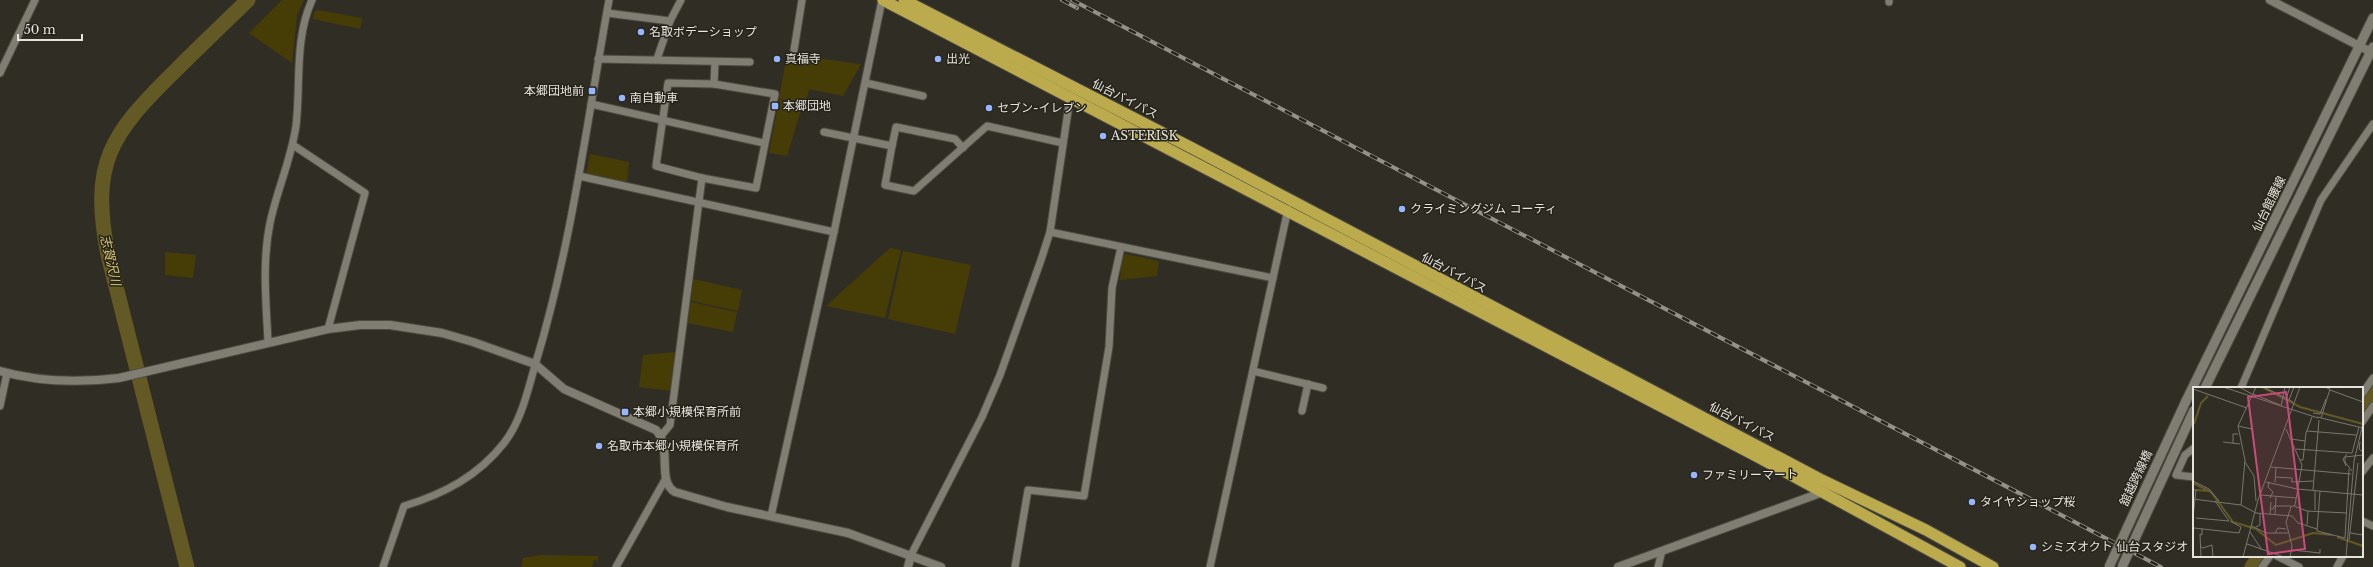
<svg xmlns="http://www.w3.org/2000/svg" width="2373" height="567" viewBox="0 0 2373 567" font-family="'Libre Baskerville','Noto Sans JP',serif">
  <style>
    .green { fill: #463d06 }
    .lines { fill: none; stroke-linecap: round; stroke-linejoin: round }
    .river { stroke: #635924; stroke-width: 15 }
    .minor-casing { stroke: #4d4b43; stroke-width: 9 }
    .tertiary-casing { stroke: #4d4b43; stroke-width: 10 }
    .secondary-casing { stroke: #4d4b43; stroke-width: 11 }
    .trunk-casing { stroke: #4d4b43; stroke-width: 13 }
    .minor { stroke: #807e72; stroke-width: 7 }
    .tertiary { stroke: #807e72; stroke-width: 8 }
    .secondary { stroke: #807e72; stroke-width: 9 }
    .trunk { stroke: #bcab4c; stroke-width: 11 }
    .rail-casing { stroke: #93928a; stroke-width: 4 }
    .rail { stroke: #26241a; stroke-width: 2.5; stroke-dasharray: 8; stroke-linecap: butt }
    .secondary-bridge-casing { stroke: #4d4b43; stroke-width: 11; stroke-linecap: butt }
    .secondary-bridge { stroke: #807e72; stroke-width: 9 }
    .poi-dot { fill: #97b6fd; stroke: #26241a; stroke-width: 1.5 }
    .labels { text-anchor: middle; stroke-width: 3; stroke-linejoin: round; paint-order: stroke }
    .poi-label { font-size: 12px; fill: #e4e3dc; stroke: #26241a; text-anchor: start }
    .street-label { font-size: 12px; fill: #e4e3dc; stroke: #26241a }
    .water-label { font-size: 13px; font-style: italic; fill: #d6c775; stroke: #26241a }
    .inset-river { fill: none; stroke: #635924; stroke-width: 2 }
    .inset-road { fill: none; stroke: #78766e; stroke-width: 1 }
    .view { fill: #ca4b7b; fill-opacity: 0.15; stroke: #ca4b7b; stroke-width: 2 }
    .inset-edge { fill: none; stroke: #e4e3dc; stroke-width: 2 }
  </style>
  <rect width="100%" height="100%" fill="#302e24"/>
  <g class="green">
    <polygon points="282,0 304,0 297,15 292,63 249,33"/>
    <polygon points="318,10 362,18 360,29 313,19 314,12"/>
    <polygon points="787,54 861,64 843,96 809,89 806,102 779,99"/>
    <polygon points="779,100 803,103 787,156 769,153"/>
    <polygon points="590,154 629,162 627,184 586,176"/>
    <polygon points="890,248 901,250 885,318 826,306"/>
    <polygon points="903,251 971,265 955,334 888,319"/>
    <polygon points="165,252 196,255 193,278 165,275"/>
    <polygon points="1126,254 1159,261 1157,276 1120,280 1122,257"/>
    <polygon points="693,279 742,290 738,311 691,301"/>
    <polygon points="690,302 737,312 733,332 688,323"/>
    <polygon points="676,352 671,391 639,387 643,355"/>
    <polygon points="541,555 598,556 598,561 594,560 592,567 521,567 523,558"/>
  </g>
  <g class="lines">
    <g class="river">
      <polyline points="2362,405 2373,389"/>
      <path d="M187,567L108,255C90,163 110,135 174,72C198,48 223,24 248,0"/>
      <polyline points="2252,567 2260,556"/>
    </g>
    <defs>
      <g id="minor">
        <polyline points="1889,2 1889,0"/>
        <polyline points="607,13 670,21"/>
        <polyline points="794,50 802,0"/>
        <polyline points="598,59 750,62"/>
        <polyline points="657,59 670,21 681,0"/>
        <polyline points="0,73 35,0"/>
        <polygon points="668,83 714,84 775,94 756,188 702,178 656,166"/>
        <polyline points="866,83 923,96"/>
        <polyline points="714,84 715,62"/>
        <polyline points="591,104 764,143"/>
        <polyline points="824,132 892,146 885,185 914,191 987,126 1063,143"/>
        <polyline points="293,145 365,193 328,329"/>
        <polyline points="892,146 896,127 955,139 963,148"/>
        <polyline points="579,176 834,232"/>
        <polyline points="1050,232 1273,278"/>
        <path d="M268,341C266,302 262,262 270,223C277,190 291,160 296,126C301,84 294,40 312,0"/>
        <polyline points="1253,371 1323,388"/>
        <polyline points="2241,388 2321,200 2373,124"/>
        <polyline points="2362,394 2373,378"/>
        <polyline points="0,406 7,373"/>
        <polyline points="1302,411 1308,384"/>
        <polyline points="2362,422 2373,406"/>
        <polyline points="661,436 670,425 702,178"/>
        <polyline points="2194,448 2185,455 2176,475 2194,477"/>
        <polyline points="2362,472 2373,458"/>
        <polyline points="771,516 834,232 882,0"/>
        <polyline points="2362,521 2373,526"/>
        <polyline points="911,555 982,417 1000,375 1041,260 1050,232 1070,98"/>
        <polyline points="2277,556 2299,567"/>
        <path d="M383,567L404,506C444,494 478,476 504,443C522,420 528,389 536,362C572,243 587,121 609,0"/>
        <polyline points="616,567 666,478"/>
        <polyline points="1015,567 1028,490 1084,496 1109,347 1112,288 1121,247"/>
        <polyline points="1210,567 1288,209"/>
        <polyline points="1658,567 1662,551"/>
        <polyline points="2262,567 2270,556"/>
        <polyline points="2337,567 2343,556"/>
      </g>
      <g id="tertiary">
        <polyline points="2270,0 2373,53"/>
        <path d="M0,371C39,382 79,383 119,378L328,329L360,325H390L442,333L473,342L535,364L564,389L656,430C673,448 656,481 675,492L727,507L848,533L941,567"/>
        <polyline points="908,567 911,555"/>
        <polyline points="1618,567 1823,492"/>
      </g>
      <g id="secondary">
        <polyline points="2205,388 2373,47"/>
        <polyline points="2186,401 2373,18"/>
      </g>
      <g id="trunk">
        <polyline points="883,0 1758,457 1960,567"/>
        <polyline points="904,0 1192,148 1822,480 1926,530 1993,567"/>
      </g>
    </defs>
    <use href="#minor" class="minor-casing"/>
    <use href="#tertiary" class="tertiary-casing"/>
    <use href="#secondary" class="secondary-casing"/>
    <use href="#trunk" class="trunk-casing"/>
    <use href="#minor" class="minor"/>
    <use href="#tertiary" class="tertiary"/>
    <use href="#secondary" class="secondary"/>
    <use href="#trunk" class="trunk"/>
    <defs>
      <g id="rail">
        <polyline points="1062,0 1077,8"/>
        <polyline points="1072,0 2161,567"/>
      </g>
    </defs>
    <use href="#rail" class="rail-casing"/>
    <use href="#rail" class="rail"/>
    <defs>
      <g id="secondary-bridge">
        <polyline points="2109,567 2186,401"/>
        <polyline points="2122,567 2194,410"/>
      </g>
    </defs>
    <use href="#secondary-bridge" class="secondary-bridge-casing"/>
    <use href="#secondary-bridge" class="secondary-bridge"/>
  </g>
  <g class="poi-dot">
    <circle cx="641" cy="32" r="4"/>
    <circle cx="777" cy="59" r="4"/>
    <circle cx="938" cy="59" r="4"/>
    <rect x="588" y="87" width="8" height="8" rx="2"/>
    <circle cx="622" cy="98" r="4"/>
    <rect x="771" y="102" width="8" height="8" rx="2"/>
    <circle cx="989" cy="108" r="4"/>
    <circle cx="1103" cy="136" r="4"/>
    <circle cx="1402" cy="209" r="4"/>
    <rect x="621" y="408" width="8" height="8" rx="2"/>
    <circle cx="599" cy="446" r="4"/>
    <circle cx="1694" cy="475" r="4"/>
    <circle cx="1972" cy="502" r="4"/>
    <circle cx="2033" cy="547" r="4"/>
  </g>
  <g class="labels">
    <g class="poi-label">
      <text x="649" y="36">名取ボデーショップ</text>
      <text x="785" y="63">真福寺</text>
      <text x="946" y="63">出光</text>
      <text x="584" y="95" text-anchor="end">本郷団地前</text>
      <text x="630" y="102">南自動車</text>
      <text x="783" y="110">本郷団地</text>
      <text x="997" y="112">セブン-イレブン</text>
      <text x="1111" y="140">ASTERISK</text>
      <text x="1410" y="213">クライミングジム コーティ</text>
      <text x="633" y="416">本郷小規模保育所前</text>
      <text x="607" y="450">名取市本郷小規模保育所</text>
      <text x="1702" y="479">ファミリーマート</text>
      <text x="1980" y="506">タイヤショップ桜</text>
      <text x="2041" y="551">シミズオクト 仙台スタジオ</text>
    </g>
    <g class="street-label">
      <text transform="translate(1125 99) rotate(27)" y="4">仙台バイパス</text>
      <text transform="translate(2269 204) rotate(-64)" y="4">仙台館腰線</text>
      <text transform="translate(1454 273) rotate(28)" y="4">仙台バイパス</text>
      <text transform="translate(1742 422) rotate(27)" y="4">仙台バイパス</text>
      <text transform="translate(2136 478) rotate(-65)" y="4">舘越跨線橋</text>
    </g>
    <g class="water-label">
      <text transform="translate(111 260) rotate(77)" y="5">志賀沢川</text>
    </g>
  </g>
  <g transform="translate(2193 387)">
    <rect width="170" height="170" fill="#302e24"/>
    <path class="inset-river" d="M69,0L107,20L170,37M1,37L8,16L15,9M0,96L18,105L40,135L63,142L83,158L120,146L139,148M3,103L16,104M144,150L170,159"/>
    <path class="inset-road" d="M30,0L125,31M46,0L59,7M63,0L45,39L52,73L48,118L63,126L99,129L105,136L124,142M71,0L100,15M0,2L54,21M137,3L170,15M60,7L87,18M93,12L97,0M96,13L101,0M88,19L92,0M120,26L127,27L133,12M124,30L170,41M128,31L137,2L131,0M45,39L59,42M93,42L109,78L102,118L98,120L93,135L99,159L97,170M114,44L163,48M98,52L112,54M30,55L47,57M167,55L166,62L170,65M40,56V47H45M103,62L159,66L166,40M107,73H110L113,46L119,30M52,75L61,89L63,114M153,79L150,72L154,67M78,80L158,87M159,84L152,75V70L170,68M82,90L99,91V95L120,94M0,94L16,102L26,114M73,95L104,102L170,108M76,95L75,100L80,105L77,111M82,95L83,81M0,103H3L0,130M120,103L126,33M127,104L124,144L152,151L156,82M68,108L103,111M0,112L48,118M101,119L114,124L154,126M77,122H80L81,119H98M122,123V104M77,127L78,115M82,127L83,110M3,131L36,134L22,114M114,138L115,124M59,139L73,146H95M63,140L67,138V126M1,141L46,146L48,140L37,134M57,145L69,163M82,146L85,141L93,142M157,146L170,148M156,153L165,76M54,157L91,170M7,159L10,161L19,158L20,170M99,163L127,166V162M8,170L7,147L9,148V142M50,170L65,113L107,0M153,170L161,74L170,36"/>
    <path class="view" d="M93,5L112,162L75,167L55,10Z"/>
    <rect width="170" height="170" class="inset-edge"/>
  </g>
  <path d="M18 34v6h64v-6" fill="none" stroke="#e4e3dc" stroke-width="2"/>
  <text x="24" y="34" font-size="12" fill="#e4e3dc" stroke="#26241a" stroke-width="3" paint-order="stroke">50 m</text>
</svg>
